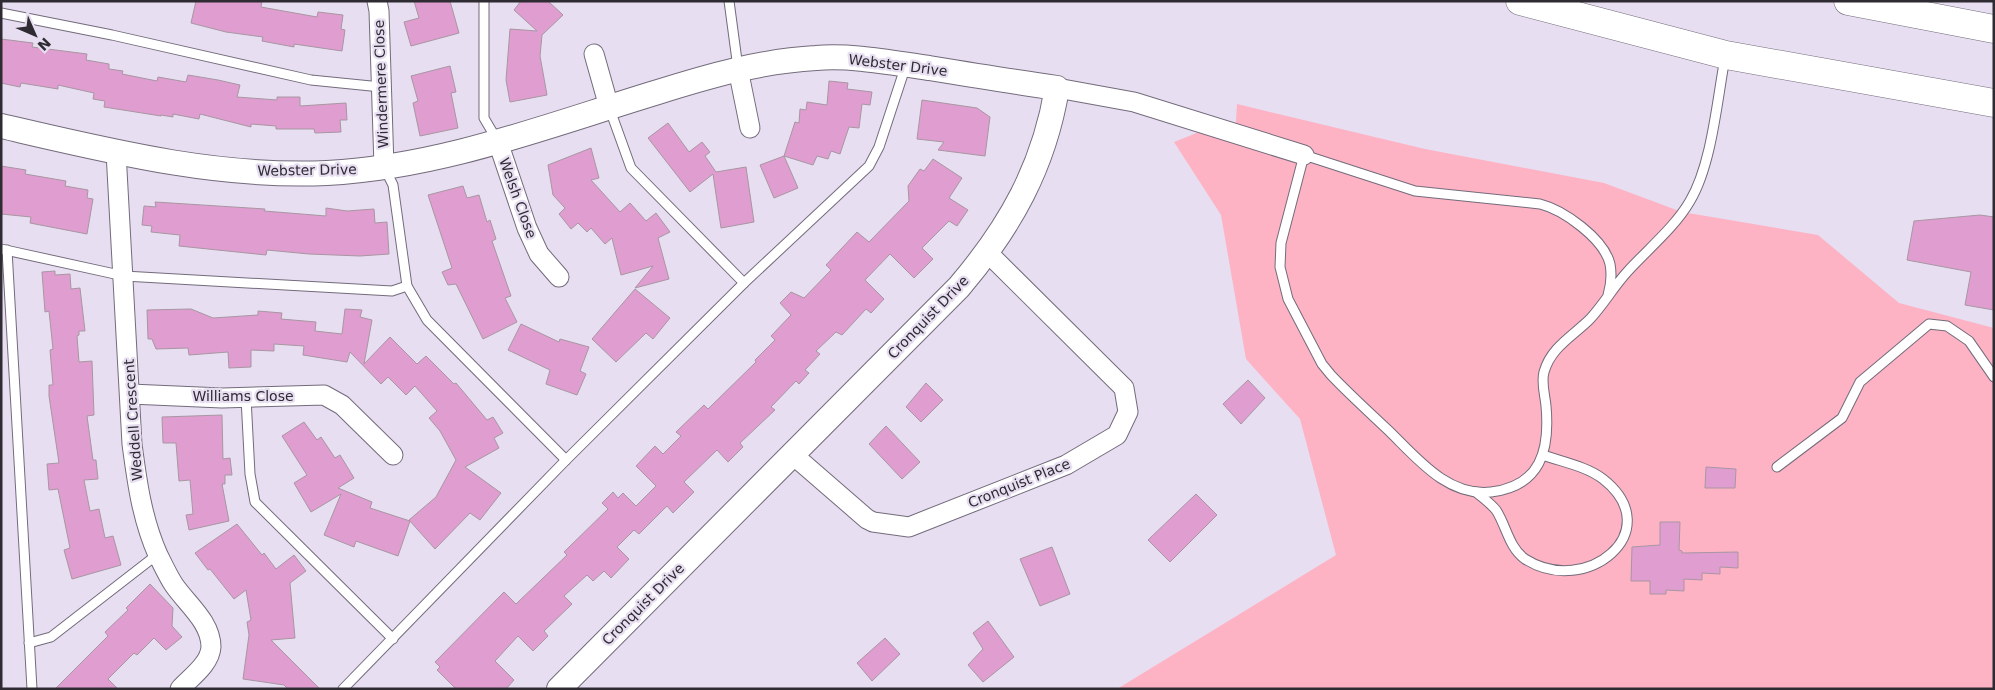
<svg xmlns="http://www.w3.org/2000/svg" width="1995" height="690" viewBox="0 0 1995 690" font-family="'DejaVu Sans',sans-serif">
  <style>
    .green { fill: #fdb3c4 }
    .building { fill: #df9ecf; stroke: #a896a3 }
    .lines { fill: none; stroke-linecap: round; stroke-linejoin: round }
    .service-casing { stroke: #736b7b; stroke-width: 11 }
    .minor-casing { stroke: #736b7b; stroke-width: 21 }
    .tertiary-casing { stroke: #736b7b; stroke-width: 26 }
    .motorway-casing { stroke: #736b7b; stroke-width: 29 }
    .service { stroke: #fff; stroke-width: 9 }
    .minor { stroke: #fff; stroke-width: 19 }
    .tertiary { stroke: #fff; stroke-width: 24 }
    .motorway { stroke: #fff; stroke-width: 28 }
    .labels { text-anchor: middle; stroke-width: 4.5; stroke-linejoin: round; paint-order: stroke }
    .street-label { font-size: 14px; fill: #2e2b32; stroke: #e7def1 }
  </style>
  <rect width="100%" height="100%" fill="#e7def1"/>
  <polygon class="green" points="1237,104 1425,149 1604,183 1682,212 1818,235 1899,303 1994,328 1994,689 1117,689 1336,555 1300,419 1246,359 1221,215 1174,142 1199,132 1231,141 1236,121"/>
  <g class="building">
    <polygon points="196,1 262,1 261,7 317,17 318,12 343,15 341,29 345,30 342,51 294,44 294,47 262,41 263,37 226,32 191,23"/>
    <polygon points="414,1 450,1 459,33 411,46 404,22 419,18"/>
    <polygon points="521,1 548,1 563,15 542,35 540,56 547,95 510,102 506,80 510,29 537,31 514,10"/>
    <polygon points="1,39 33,43 32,47 87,54 86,60 109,64 109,69 123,71 122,74 157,81 158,77 186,82 188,75 218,80 240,85 237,97 277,100 277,97 300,97 300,106 346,103 347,120 340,120 341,132 315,133 314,129 276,129 276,126 251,124 251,127 200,114 199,119 173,114 173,117 161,115 161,116 104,107 105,101 93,99 94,93 58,85 58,89 21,83 20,87 1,83"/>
    <polygon points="450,66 456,92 451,93 458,128 420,136 413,103 418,101 411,76"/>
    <polygon points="829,81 848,83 847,89 872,92 870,105 862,104 859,128 849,127 840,154 831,151 828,159 817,156 813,165 784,156 798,188 774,198 760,165 784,156 795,122 799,123 800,109 806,110 807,102 827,105"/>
    <polygon points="922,100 977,108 990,117 985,156 938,150 944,142 917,139"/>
    <polygon points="668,123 689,152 702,142 710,152 705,156 716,172 746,167 754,222 721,228 713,174 690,192 648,138"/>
    <polygon points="591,148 599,178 591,180 620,212 630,203 646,221 656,213 670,232 658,238 669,279 635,288 653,266 621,275 612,238 605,244 591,228 587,232 578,223 571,229 559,214 565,208 553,195 548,165"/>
    <polygon points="933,159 962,178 949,198 968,210 957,226 949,221 922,248 933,259 914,278 890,254 865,280 884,299 871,313 866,309 842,335 836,332 816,351 820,354 805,370 809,373 799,384 796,381 771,407 775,410 740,443 743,447 728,462 717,450 684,482 694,492 673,513 667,506 639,534 634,530 617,547 629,559 611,578 604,571 593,581 587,575 564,596 572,604 544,631 548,636 533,651 518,636 495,661 514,680 506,689 456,689 437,670 440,667 435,662 504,592 516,604 567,555 564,552 608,509 602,503 613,492 618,498 623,493 636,506 656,486 636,466 655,446 663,454 681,436 676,432 704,405 708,409 756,362 755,360 775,340 771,336 791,315 780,303 791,292 804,298 831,270 826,265 857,232 869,242 909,201 908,186 920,169 924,171"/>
    <polygon points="1,166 26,170 25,174 66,181 65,186 88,190 87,198 93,199 87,234 30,223 31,217 1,214"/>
    <polygon points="463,186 467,198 479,195 487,222 490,220 496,239 492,241 511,296 505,298 517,322 483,339 456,284 448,285 442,272 452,268 428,195"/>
    <polygon points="155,202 265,209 264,211 326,216 326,208 347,211 374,209 375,223 387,222 389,254 360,256 309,254 267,250 266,255 179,246 180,235 151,232 152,226 142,225 144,206 156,207"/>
    <polygon points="1980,215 1994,217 1994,310 1965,305 1971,272 1907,260 1914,221"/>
    <polygon points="55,271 55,275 70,274 71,289 80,288 85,331 79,331 79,335 77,336 79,362 92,361 94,415 87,416 93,460 96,460 98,479 84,480 90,511 99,509 105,538 113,536 121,565 72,579 64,550 70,548 58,489 49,490 47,464 59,463 49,396 49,385 53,385 50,350 53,349 49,311 45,312 42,272"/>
    <polygon points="635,289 670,318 653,339 646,333 616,362 592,339"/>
    <polygon points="191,309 213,318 258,315 258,311 282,313 281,319 316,322 315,331 342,334 345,309 362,310 360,317 372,320 364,364 390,337 417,364 426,356 454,384 456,383 487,420 493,417 503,433 494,438 499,448 465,467 501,493 480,520 470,513 435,549 409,520 436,497 456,460 440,431 429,418 437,411 415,386 406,395 388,377 381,384 350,352 347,362 303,355 304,346 274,344 274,351 251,350 251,367 229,368 228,352 189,355 188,348 156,349 152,339 148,339 147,310"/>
    <polygon points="521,324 559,342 560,339 589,347 580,371 586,374 577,395 546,384 550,370 508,350"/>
    <polygon points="1248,380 1265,398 1241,424 1223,404"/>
    <polygon points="926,383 943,400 921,422 906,407"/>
    <polygon points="222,415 223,459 230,458 232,475 225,475 225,484 222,484 229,521 189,530 186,515 193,514 190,480 179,481 176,443 163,443 162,417"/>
    <polygon points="304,422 317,440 321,437 335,458 340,455 354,478 338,488 372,502 370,508 410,521 398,556 356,541 354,547 324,535 341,494 311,512 294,483 307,475 282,436"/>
    <polygon points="886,426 920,462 902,479 869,444"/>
    <polygon points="1706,467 1736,469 1735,488 1705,488"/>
    <polygon points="1196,494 1217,515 1170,562 1148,540"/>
    <polygon points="1660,522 1680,522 1679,550 1682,551 1682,553 1738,552 1738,568 1720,567 1720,574 1702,573 1702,580 1684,579 1684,591 1666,590 1666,594 1650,594 1650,581 1631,581 1632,547 1660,545"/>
    <polygon points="237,524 262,555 264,553 276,569 294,555 306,571 290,583 295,638 271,640 320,689 288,689 284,685 243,679 249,635 247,622 251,620 246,590 234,599 210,569 208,570 195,553"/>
    <polygon points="1052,547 1070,594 1040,606 1020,559"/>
    <polygon points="150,584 173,608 172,626 182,637 166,650 154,638 137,655 134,653 108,679 118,689 55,689 108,636 105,632 128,610 126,608"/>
    <polygon points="988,621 1014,657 983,682 968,665 983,649 973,633"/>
    <polygon points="885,638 900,654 872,681 857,663"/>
  </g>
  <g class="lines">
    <defs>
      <g id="service">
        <polyline points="484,1 484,118 497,140"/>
        <polyline points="729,1 738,68"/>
        <polyline points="1,13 112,35 311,80 381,87"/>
        <polyline points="609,107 631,168 744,283"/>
        <polyline points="384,167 393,185 407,286 427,320 566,460"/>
        <polyline points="1,249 124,276 392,291 407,286"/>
        <polyline points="7,250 32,689"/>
        <path d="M1608,295C1611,285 1612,275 1610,264C1604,239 1564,210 1540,204L1415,191L1304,155L1281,243L1280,267L1288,299L1322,364L1331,375C1349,394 1369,412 1388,430C1416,457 1447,497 1491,492C1541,486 1550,450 1546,406C1545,395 1541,383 1544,372C1551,347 1573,336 1590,319C1604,304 1614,286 1628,271C1648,249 1675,227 1690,201C1712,164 1717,100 1725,58"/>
        <polyline points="246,398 250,474 255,502 393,639"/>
        <polyline points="1777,467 1842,418 1860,382 1929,324 1947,326 1969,341 1994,377"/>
        <path d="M1476,492C1483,498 1490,503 1496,510C1506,525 1509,548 1525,559C1586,598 1669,531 1603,479C1586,466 1562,462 1543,455"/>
        <polyline points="29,643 51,637 158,554"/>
        <polyline points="343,689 566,460 744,283 869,166 879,147 906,65"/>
      </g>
      <g id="minor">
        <polyline points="377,1 379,11 384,167"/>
        <polyline points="594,54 609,107"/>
        <polyline points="738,69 750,128"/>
        <polyline points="1057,88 1134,102 1304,155"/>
        <polyline points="498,142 527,228 539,254 559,277"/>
        <path d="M116,152L132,444C137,482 142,519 158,555C163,565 168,576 174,585C187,604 211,622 211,647C210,664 191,677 180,689"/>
        <polyline points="130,394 222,398 324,395 342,405 393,455"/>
        <polyline points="792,454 867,519 873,522 909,527 1066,465 1117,435 1128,412 1124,388 988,253"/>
      </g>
      <path id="tertiary" d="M1,126C109,151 216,178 327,173C442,167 549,125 658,92C709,76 761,61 816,58C853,55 892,63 929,68C972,75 1015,82 1057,88C1044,167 1010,227 959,287L559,689"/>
      <g id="motorway">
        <polyline points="1520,1 1726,55 1994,103"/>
        <polyline points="1848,1 1994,29"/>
      </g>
    </defs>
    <use href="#service" class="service-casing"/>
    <use href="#minor" class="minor-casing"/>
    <use href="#tertiary" class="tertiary-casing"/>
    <use href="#motorway" class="motorway-casing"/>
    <use href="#service" class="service"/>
    <use href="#minor" class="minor"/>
    <use href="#tertiary" class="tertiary"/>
    <use href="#motorway" class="motorway"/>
  </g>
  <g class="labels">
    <g class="street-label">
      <text transform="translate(898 65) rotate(7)" y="5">Webster Drive</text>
      <text transform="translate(381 84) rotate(-92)" y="5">Windermere Close</text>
      <text transform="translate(307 170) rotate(-1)" y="5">Webster Drive</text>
      <text transform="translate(518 198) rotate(70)" y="5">Welsh Close</text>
      <text transform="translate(928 317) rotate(-46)" y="5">Cronquist Drive</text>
      <text x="243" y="401">Williams Close</text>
      <text transform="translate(133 420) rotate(-94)" y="5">Weddell Crescent</text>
      <text transform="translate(1019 483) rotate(-22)" y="5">Cronquist Place</text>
      <text transform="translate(643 604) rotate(-45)" y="5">Cronquist Drive</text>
    </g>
  </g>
  <rect width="1995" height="690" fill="none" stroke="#2e2b32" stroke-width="5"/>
  <g transform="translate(35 35) rotate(135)" stroke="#e7def1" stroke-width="4" paint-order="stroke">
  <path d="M0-4L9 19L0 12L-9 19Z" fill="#2e2b32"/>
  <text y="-8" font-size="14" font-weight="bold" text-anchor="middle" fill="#2e2b32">N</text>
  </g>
</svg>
